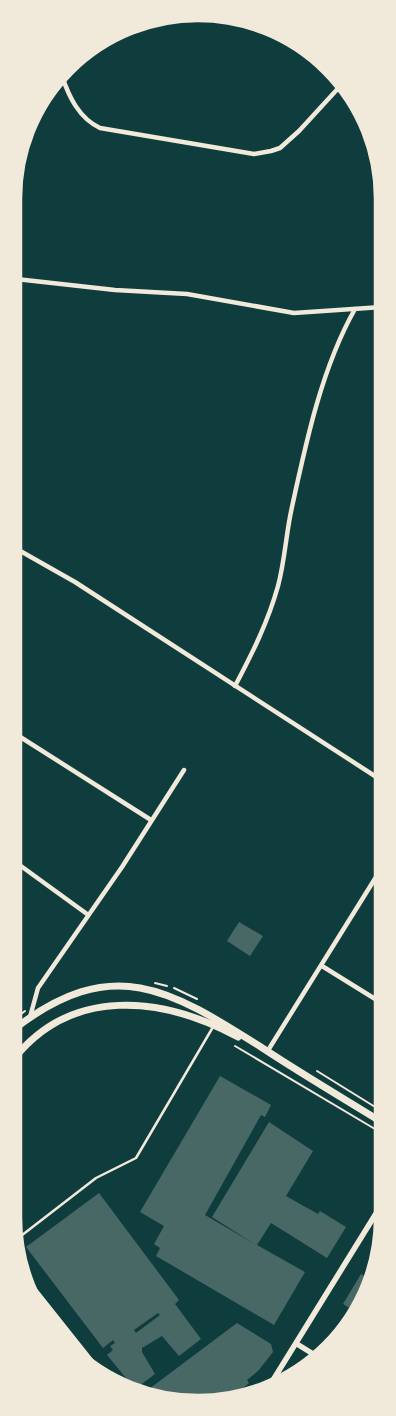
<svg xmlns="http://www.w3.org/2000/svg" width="396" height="1416" viewBox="0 0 396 1416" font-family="Montserrat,sans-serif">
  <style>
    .building { fill: #486865; fill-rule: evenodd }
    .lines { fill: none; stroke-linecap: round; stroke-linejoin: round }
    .path { stroke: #f1e9da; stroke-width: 2 }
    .service { stroke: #f1e9da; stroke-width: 2.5 }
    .minor { stroke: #f1e9da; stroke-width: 4.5 }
    .tertiary { stroke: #f1e9da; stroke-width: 5.5 }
    .secondary { stroke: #f1e9da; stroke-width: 7 }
    .primary { stroke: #f1e9da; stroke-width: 8 }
    .rim { fill: none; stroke: #f1e9da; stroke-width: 2.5 }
  </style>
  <rect width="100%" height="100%" fill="#0f3d3e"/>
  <g class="building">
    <polygon points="239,922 263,936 250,956 227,941"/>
    <polygon points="220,1076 271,1105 265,1117 261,1115 205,1215 253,1243 212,1217 269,1122 313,1151 286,1196 318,1214 320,1211 346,1227 327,1258 271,1223 257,1245 305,1272 274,1325 156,1256 160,1248 154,1244 164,1226 140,1212"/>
    <path d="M99,1193L179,1300L175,1304L201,1339L179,1356L162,1336L142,1348V1352L155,1374L135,1389L107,1355L113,1350L110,1346L115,1343L113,1340L103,1348L26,1247ZM158,1313L160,1315L136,1333L134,1330Z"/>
    <polygon points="361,1274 369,1279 356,1312 343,1304"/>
    <polygon points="237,1323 271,1344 273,1352 258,1371 247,1380 249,1383 232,1398 186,1403 145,1392"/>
  </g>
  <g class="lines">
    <g class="path">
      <polyline points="155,983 167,986"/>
      <polyline points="174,988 197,999"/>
      <polyline points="17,1017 25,1011"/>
      <polyline points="235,1046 380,1132"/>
      <polyline points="317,1071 380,1110"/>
      <polyline points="13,1074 17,1068"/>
    </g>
    <polyline class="service" points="17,1239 96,1178 136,1158 213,1027"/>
    <g class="minor">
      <path d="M62,76C69,97 79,118 100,128L254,154L271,151L280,148L299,131L343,83"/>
      <polyline points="16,279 115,290 187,294 294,313 382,307"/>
      <polyline points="15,548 75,582 381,780"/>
      <path d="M235,686C252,654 268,622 278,586C285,560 286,533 292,507C306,442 322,367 355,309"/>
      <polyline points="14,733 151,820"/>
      <polyline points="14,861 87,914"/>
      <polyline points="322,966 380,1002"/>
      <polyline points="30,1017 38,988 122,867 184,770"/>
      <polyline points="267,1052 381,869"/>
    </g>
    <g class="tertiary">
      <polyline points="297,1344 318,1357"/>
      <polyline points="65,1345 72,1339"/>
      <polyline points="270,1385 380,1207"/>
    </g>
    <g class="secondary">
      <path d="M13,1030C113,952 171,990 264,1049C302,1074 341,1097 380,1121"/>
      <path d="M13,1060C71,986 162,996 238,1037"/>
    </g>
    <polyline class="primary" points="25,1280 95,1368"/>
  </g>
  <path d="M0 0H396V1416H0ZM198 21H198A177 177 0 0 1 375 198V1218A177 177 0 0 1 198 1395H198A177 177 0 0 1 21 1218V198A177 177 0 0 1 198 21Z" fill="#f1e9da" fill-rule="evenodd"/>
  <path class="rim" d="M198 21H198A177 177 0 0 1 375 198V1218A177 177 0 0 1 198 1395H198A177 177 0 0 1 21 1218V198A177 177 0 0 1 198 21Z"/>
</svg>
